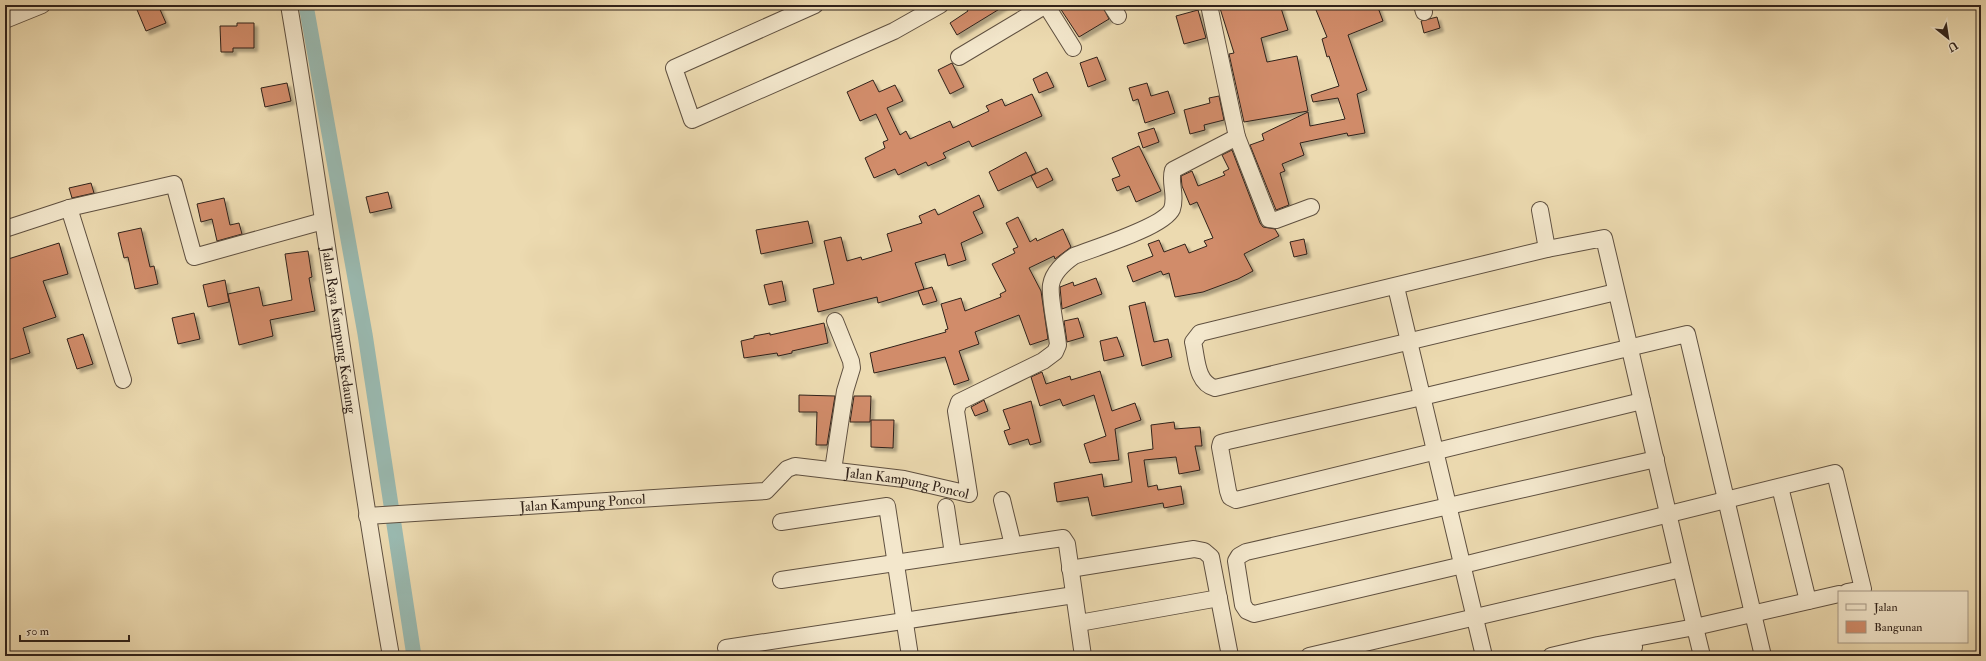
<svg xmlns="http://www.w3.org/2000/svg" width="1986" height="661" viewBox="0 0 1986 661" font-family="'IM FELL Double Pica',serif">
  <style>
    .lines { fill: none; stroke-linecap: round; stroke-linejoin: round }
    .canal { stroke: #9abab1; stroke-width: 15 }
    .building { fill: #d18c6a; stroke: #30221a; filter: url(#shadow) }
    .minor-casing { stroke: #5f5040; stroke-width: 18 }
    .minor { stroke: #f3e7cc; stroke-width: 16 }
    .labels { text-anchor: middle; stroke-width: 3; stroke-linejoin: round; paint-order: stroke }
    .street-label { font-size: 14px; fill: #30221a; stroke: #f3e7cc }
  </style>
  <defs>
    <filter id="shadow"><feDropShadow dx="3.5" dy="3.5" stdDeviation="1" flood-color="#0004"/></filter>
  </defs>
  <rect width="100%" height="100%" fill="#ecdab0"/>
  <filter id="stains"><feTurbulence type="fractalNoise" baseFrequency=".005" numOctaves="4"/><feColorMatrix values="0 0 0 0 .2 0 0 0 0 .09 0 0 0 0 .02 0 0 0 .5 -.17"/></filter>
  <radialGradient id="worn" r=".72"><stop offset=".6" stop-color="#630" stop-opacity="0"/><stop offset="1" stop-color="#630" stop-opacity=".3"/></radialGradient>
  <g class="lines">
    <polyline class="canal" points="306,5 365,334 414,656"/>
  </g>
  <g class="building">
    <polygon points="135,5 158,5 166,23 146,31"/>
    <polygon points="964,5 1006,5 957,35 950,23 968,11"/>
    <polygon points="1058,5 1102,5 1109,19 1079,37"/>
    <polygon points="1219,5 1280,5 1288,30 1261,38 1267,62 1297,56 1308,111 1244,122 1229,54 1234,53"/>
    <polygon points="1314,5 1377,5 1383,21 1348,35 1367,90 1357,94 1365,133 1348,136 1347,133 1300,143 1304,155 1282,164 1285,171 1280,173 1289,205 1276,210 1250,145 1264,140 1262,134 1308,112 1310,126 1345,119 1338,98 1313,102 1311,95 1339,86 1329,56 1327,57 1322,39 1327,37"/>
    <polygon points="1198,10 1206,38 1184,44 1176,16"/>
    <polygon points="1437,17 1440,28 1424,33 1421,21"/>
    <polygon points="237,23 254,23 254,48 233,48 233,52 221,52 220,26 237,26"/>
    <polygon points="1097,57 1106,80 1088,87 1080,63"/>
    <polygon points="952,63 964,87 950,94 938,70"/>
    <polygon points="1047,72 1054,87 1039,93 1033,79"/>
    <polygon points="873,80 879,92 895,85 903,101 887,108 900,135 906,131 910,139 950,121 953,128 989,111 986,106 1002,99 1005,106 1032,94 1042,116 972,147 969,141 943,153 946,158 928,166 926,162 898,175 895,169 874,178 865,158 885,148 883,142 888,140 876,114 860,121 847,92"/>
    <polygon points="287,83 291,101 265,107 261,88"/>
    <polygon points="1147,83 1151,96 1168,91 1175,113 1145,123 1138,99 1133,101 1129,88"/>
    <polygon points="1219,96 1224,120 1204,125 1205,130 1190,134 1184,110 1210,103 1209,98"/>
    <polygon points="1154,128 1159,142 1143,148 1138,133"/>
    <polygon points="1139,146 1161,191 1136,202 1129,186 1117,191 1112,179 1120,176 1112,158"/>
    <polygon points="1232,150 1260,223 1263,227 1275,229 1279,236 1244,254 1253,271 1238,279 1203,292 1175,297 1169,273 1163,275 1161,271 1133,282 1127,266 1153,256 1148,244 1159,240 1164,252 1185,244 1189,253 1207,246 1204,241 1213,238 1197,202 1190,205 1182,186 1181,176 1192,171 1198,186 1225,175 1223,172 1229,169 1222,155"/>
    <polygon points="1026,152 1036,173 998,191 989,172"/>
    <polygon points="1047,168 1053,180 1037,188 1031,176"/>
    <polygon points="91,183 94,193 72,198 69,188"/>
    <polygon points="388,192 392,208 370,213 366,197"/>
    <polygon points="979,195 984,207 973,212 983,233 961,243 966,260 948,266 945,254 915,263 924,289 878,303 877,297 818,312 813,289 834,284 824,241 841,237 847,261 861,257 862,260 892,251 887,234 922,223 919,216 935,209 938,215"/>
    <polygon points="224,198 230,225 239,223 242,234 217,241 212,219 201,222 197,204"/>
    <polygon points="1018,217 1030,242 1036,238 1037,241 1063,229 1071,247 1055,259 1054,256 1029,268 1041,291 1048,339 1030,345 1019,315 975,332 979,344 959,351 969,380 954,385 945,357 874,373 870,353 946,332 945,330 948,329 941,304 961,298 965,311 1001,297 1000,294 1006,291 992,264 1015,253 1013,249 1018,247 1006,223"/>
    <polygon points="808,221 813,243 761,254 756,230"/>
    <polygon points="141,228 150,267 154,266 158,284 135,289 128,257 124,258 118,233"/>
    <polygon points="1304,239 1307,254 1294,257 1290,242"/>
    <polygon points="59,243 68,274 43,281 56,317 23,328 30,353 8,360 5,352 5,260"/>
    <polygon points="308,251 312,277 309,278 315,311 270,320 273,336 239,345 228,294 259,287 263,306 292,300 285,254"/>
    <polygon points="1096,278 1102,294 1062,309 1060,287 1073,282 1074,286"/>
    <polygon points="225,280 229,302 208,307 203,285"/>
    <polygon points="782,281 786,301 769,305 764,285"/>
    <polygon points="932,287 937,301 923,305 918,291"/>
    <polygon points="1145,302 1154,342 1168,339 1172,357 1142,366 1129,306"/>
    <polygon points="194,313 200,339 178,344 172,318"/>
    <polygon points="1078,318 1084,337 1067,342 1064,321"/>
    <polygon points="824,323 828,343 792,351 792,353 778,356 777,353 744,358 741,341 754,338 754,336 770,333 770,335"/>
    <polygon points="83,334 93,364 77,369 67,339"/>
    <polygon points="1117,337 1124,356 1104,361 1100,341"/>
    <polygon points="1100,371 1112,411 1135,403 1141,420 1115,429 1119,460 1090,463 1084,444 1106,436 1094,395 1063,406 1060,399 1040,406 1031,377 1042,372 1046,384 1070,376 1071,380"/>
    <polygon points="799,395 835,396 827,445 816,445 817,412 799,412"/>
    <polygon points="854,396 871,396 870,422 850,422"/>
    <polygon points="984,400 988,411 975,416 971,407"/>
    <polygon points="1031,401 1041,442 1030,445 1028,439 1009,445 1004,431 1010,429 1003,410"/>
    <polygon points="871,420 894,420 893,448 871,447"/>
    <polygon points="1174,422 1175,429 1200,427 1202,446 1195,446 1200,470 1179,474 1176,457 1144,460 1148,487 1157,485 1158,490 1181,486 1184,504 1164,508 1163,503 1092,516 1088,497 1057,502 1054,483 1102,474 1104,487 1132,482 1128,453 1153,449 1151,425"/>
  </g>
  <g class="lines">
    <defs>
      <g id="minor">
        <path id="s1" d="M289,5C326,222 353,440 391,656"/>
        <polyline points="815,5 674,68 692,120 894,31 940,5"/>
        <polyline points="1046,5 1073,48"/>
        <polyline points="1111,5 1118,16"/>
        <polyline points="1422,5 1424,12"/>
        <polyline points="5,20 42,5"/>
        <polyline points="959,57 1046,5"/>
        <polyline points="1237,137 1269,219 1276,220 1311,207"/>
        <polyline points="69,208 123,380"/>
        <polyline points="1540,210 1547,249"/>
        <polyline points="5,229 69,208 174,184 194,257 323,221"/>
        <polyline points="1396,287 1484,656"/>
        <path d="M1616,292L1215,388C1196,383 1197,358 1193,342L1200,333L1547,249L1604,238C1637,377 1668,517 1702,656"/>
        <polyline points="1642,401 1236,500 1230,497 1228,491 1220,447 1221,443 1228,441 1422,397 1687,334 1763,656"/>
        <polyline points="1656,459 1246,552 1239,556 1236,561 1243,605 1247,611 1254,614 1463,565 1835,473 1863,589 1847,592"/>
        <polyline points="833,470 845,391 852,368 851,361 835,321"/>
        <polyline points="1780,487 1808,601"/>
        <polyline points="1002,500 1013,545"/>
        <polyline points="946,507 953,554"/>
        <path id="s2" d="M367,516L766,491L787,469L795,466L904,479L969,494L956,411L959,402L1043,361L1055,352L1058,345C1057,332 1049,297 1051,285C1053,272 1064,263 1074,256C1094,248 1164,227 1172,209C1177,195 1169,183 1173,170L1237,137L1209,5"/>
        <polyline points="781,522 887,506 910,656"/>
        <polyline points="1070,569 1194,549 1204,551 1211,557 1230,656"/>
        <polyline points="781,580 1063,538 1067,544 1083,656"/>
        <polyline points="1079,623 1219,598"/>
        <polyline points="726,648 1074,595"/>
        <polyline points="1309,656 1681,569"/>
        <polyline points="1551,656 1598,645 1695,627 1839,594"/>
        <polyline points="1605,656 1634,647"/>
      </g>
    </defs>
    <use href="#minor" class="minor-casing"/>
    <use href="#minor" class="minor"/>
  </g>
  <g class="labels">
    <g class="street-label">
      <text dy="5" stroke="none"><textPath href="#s1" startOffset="329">Jalan Raya Kampung Kedaung</textPath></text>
      <text dy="5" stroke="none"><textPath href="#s2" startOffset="552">Jalan Kampung Poncol</textPath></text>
      <text dy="5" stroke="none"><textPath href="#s2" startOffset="216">Jalan Kampung Poncol</textPath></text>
    </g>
  </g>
  <rect width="1986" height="661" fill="none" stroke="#ecdab0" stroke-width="20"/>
  <rect x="6" y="6" width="1974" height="649" fill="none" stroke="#30221a" stroke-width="2"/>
  <rect x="10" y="10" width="1966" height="641" fill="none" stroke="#30221a"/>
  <rect x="1838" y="591" width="130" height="52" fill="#f3e7cc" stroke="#a59885"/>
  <rect x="1846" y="604" width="20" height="6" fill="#f3e7cc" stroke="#a59885"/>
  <text x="1874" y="611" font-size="12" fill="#30221a">Jalan</text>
  <rect x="1846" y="621" width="20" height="12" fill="#d18c6a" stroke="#a59885"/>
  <text x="1874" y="631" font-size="12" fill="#30221a">Bangunan</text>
  <g transform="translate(1948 38) rotate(150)" stroke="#f3e7cc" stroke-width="3" paint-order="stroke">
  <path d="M0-3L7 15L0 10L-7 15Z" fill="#30221a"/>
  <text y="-6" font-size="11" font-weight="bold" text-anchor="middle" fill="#30221a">U</text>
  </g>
  <path d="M20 635v6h109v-6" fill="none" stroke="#30221a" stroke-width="2"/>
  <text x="26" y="635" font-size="12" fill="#30221a" stroke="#f3e7cc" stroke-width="3" paint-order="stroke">50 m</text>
  <rect width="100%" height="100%" filter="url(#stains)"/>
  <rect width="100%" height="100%" fill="url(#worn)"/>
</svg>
